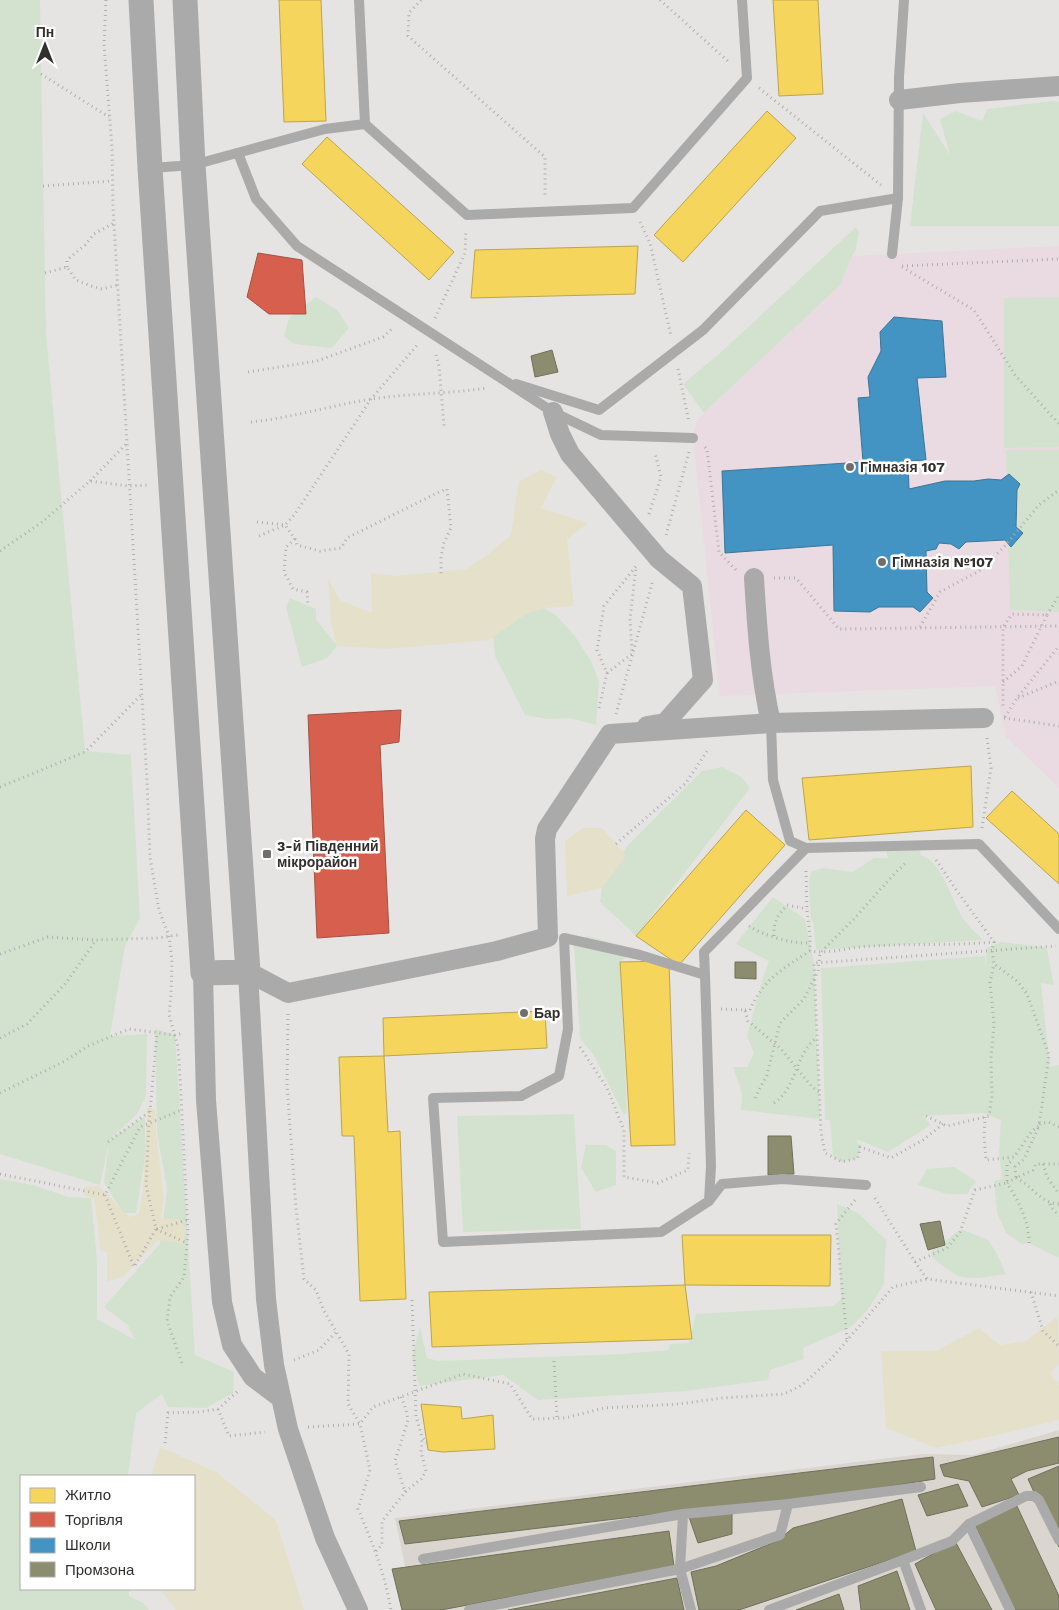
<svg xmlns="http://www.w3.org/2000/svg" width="1059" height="1610" viewBox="0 0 1059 1610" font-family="'Work Sans',sans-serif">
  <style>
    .built { fill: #dad5cf }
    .education { fill: #e9dbe1 }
    .green { fill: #d2e2cf }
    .sand { fill: #e5e0ca }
    .homes { fill: #f6d55c; stroke: #bba44e }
    .shops { fill: #d6604d; stroke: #a55244 }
    .schools { fill: #4393c3; stroke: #3e7597 }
    .industry { fill: #8c8c6e; stroke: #71705b }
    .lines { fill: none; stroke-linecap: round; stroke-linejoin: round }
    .path { stroke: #b0aeae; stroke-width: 3; stroke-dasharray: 1 4; stroke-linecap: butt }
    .service { stroke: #abaaaa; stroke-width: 10 }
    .minor { stroke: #abaaaa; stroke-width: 20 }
    .tertiary { stroke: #abaaaa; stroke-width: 25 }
    .poi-dot { fill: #716f6e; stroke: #fff; stroke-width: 2 }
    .labels { text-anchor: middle; stroke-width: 5; stroke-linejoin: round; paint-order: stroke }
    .poi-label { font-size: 14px; font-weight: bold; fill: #32302f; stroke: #fff; text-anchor: start }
  </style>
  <rect width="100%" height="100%" fill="#e6e4e2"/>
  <polygon class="built" points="1059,1430 1059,1610 414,1610 395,1518 922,1454 973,1455"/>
  <polygon class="education" points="1059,246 1059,788 1006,737 995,686 720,696 693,438 697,420 840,285 852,256"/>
  <g class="green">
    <polygon points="0,0 40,0 46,333 85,751 131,755 140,918 125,946 110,1036 147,1034 146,1096 137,1114 110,1139 145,1116 145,1158 136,1213 123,1213 104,1182 109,1141 100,1185 0,1154"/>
    <polygon points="1053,101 1059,102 1059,226 910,226 923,113 950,155 940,119 955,111 982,121 987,109"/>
    <polygon points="856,227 859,231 856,249 852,256 840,285 704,413 683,384 719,354"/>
    <polygon points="316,297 337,310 349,328 332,348 294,344 284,336 289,318"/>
    <polygon points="1059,297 1059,447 1004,448 1004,298"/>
    <polygon points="1006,450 1059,450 1059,612 1010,610"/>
    <polygon points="290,598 316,609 316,619 337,646 327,658 302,667 286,607"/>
    <polygon points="544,608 557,616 574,635 591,661 599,682 596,725 570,718 548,719 525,715 495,656 492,623"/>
    <polygon points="722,767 741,777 750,788 636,936 600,902 602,888 627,846 702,771"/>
    <path d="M919,848L921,856C940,858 953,902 962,917C967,925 976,933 983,940L816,950L813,921L811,920L809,883L811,872L823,868L853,872L874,858H888L886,849Z"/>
    <polygon points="773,897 805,919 814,963 820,1119 741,1110 742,1093 733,1067 747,1067 754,1053 747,1036 762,981 769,961 736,944"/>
    <polygon points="587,936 636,949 620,962 627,1111 624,1115 593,1054 580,1038 574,946"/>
    <polygon points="1000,942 1044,947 1047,950 1054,985 1041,983 1050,1067 1059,1065 1059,1258 1029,1243 1022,1244 1006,1233 997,1212 994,1181 1002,1179 999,1151 1001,1120 983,1113 923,1116 931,1125 888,1152 856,1139 860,1147 858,1158 842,1162 833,1157 830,1120 825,1120 821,968 985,956 985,968 987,948"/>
    <polygon points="155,1029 175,1035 195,1355 234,1372 233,1393 206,1408 168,1407 162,1394 136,1413 128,1476 21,1476 21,1589 129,1589 129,1596 145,1604 149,1610 0,1610 0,1179 33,1185 68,1197 91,1198 97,1261 97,1319 135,1340 128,1325 104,1307 160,1244 167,1189 157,1132"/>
    <polygon points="574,1114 581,1229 463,1232 457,1116"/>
    <polygon points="586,1145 606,1145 616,1151 616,1185 596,1192 581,1168"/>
    <polygon points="950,1167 954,1167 976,1181 967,1194 947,1194 918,1185 927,1169"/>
    <polygon points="837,1204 858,1213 886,1240 884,1284 867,1311 851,1327 803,1348 804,1359 770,1370 768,1380 687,1391 538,1400 503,1375 419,1386 412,1357 420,1327 427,1358 439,1361 621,1354 669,1350 670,1344 689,1343 696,1314 833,1306 841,1299"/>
    <path d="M961,1229L988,1240L997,1254L1006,1274C994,1276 972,1280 961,1277C952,1274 937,1262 931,1255V1252Z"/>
  </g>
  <g class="sand">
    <polygon points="541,470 557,477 541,508 588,523 567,539 574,606 544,608 526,614 489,640 387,649 337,646 331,621 328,578 340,600 372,613 371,573 397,576 466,569 487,555 511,535 519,481"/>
    <polygon points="583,828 602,828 626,856 602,888 567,896 565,841"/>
    <polygon points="147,1107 155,1110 156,1134 164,1199 161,1218 179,1219 186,1228 183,1245 175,1242 158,1240 124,1276 107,1282 107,1252 101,1251 94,1199 84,1195 84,1187 99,1186 129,1217 139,1214 143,1191"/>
    <polygon points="1058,1316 1059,1362 1050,1374 1059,1385 1059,1420 993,1436 936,1448 886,1428 881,1351 936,1351 979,1328 1000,1345 1026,1341"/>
    <polygon points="160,1447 216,1472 276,1520 304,1610 176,1610 160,1589 194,1589 194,1476 151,1476"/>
  </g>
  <g class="homes">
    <polygon points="279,0 321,0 326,121 284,122"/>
    <polygon points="773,0 818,0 823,94 779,96"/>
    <polygon points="767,111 796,138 683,262 654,235"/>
    <polygon points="327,137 454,252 429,280 302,164"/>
    <polygon points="638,246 635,294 471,298 475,250"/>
    <polygon points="971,766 973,827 809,840 802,778"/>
    <polygon points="1012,791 1059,834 1059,884 986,818"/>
    <polygon points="746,810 785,845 679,965 636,936"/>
    <polygon points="669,961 675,1145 631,1146 620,962"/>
    <polygon points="545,1011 547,1048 384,1056 383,1018"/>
    <polygon points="384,1056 388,1132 400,1131 406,1299 360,1301 354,1136 342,1136 339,1057"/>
    <polygon points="682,1235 831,1235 830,1286 685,1285"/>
    <polygon points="685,1285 692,1339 432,1347 429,1292"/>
    <polygon points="421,1404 461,1407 462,1419 493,1415 495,1449 443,1452 428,1450"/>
  </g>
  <g class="shops">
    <polygon points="258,253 302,260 306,314 269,314 247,297"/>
    <polygon points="401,710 399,742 380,745 389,933 317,938 308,715"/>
  </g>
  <polygon class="schools" points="894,317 942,321 946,377 917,378 926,460 908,461 909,489 945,481 974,481 988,479 1001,480 1009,474 1020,484 1017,490 1016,527 1023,533 1011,547 1005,540 966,542 959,549 951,544 939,543 936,549 926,551 927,592 933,598 920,612 913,607 879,607 870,612 834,611 833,545 725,553 722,471 863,462 858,398 870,397 868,377 881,351 880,332"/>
  <g class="industry">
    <polygon points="552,350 558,372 535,377 531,356"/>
    <polygon points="735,962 756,962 756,979 735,978"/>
    <polygon points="768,1136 791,1136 794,1174 768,1175"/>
    <polygon points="940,1221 945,1245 928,1250 920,1224"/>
    <polygon points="1059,1437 1059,1463 1027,1471 1011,1479 1019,1495 982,1507 969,1481 944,1476 940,1465"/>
    <polygon points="933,1457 935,1479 835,1495 725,1506 405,1544 399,1521"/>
    <polygon points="1059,1466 1059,1547 1028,1479"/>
    <polygon points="958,1484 968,1506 927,1516 918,1495"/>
    <polygon points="902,1499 916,1551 739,1610 699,1610 691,1572 716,1566 777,1541 793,1528"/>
    <polygon points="1016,1504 1059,1596 1059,1610 1014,1610 975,1525"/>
    <polygon points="732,1509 732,1534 698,1543 689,1517"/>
    <polygon points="669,1531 674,1566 441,1610 402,1610 392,1569"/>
    <polygon points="955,1541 992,1610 936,1610 915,1564"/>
    <polygon points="897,1571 910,1610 861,1610 858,1586"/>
    <polygon points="677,1578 684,1610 508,1610"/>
    <polygon points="839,1594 844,1610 796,1610"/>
  </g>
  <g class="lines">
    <g class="path">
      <polyline points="106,0 104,44 112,148 113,207 147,781 150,857 159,910 169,936 172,960 171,995 169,1015 178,1047 180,1077 188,1233 184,1277 170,1297 167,1321 182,1363"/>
      <polyline points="421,0 409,13 408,36 545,157 545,197"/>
      <polyline points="660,0 730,63"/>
      <polyline points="41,74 109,117"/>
      <polyline points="759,88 881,185"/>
      <polyline points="43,186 112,181"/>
      <polyline points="640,222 650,243 671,336"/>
      <polyline points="902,266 1059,259"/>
      <polyline points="67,267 67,260 85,245 94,234 114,223"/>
      <polyline points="902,267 974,310 1015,375 1059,424"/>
      <polyline points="45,273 67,267 76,280 91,286 102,289 118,285"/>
      <polyline points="435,318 465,253 466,230"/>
      <polyline points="436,355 439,366 444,426"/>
      <polyline points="678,369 689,422"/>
      <polyline points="248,372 317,361 383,337 394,327"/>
      <path d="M251,422C292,418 332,405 372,399C411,393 449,394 487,388"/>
      <polyline points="705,447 707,449 719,552 736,570"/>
      <polyline points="90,481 126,444"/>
      <polyline points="649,514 661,477 655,453"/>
      <polyline points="257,522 285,525 295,539 297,545 320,551 341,548 347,538 439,492 447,489 451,528 444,543 441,557 441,577"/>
      <polyline points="666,535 689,452"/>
      <polyline points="259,536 285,525 295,514 371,399 419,343"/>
      <polyline points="295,539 286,547 284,572 293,589 307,592 308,606"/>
      <polyline points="0,551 42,522 90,481 129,486 148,485"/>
      <polyline points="774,578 796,578 839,629 1059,626"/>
      <polyline points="1047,615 1059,595"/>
      <polyline points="920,627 940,592 979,571 1004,547 1039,505 1059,490"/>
      <polyline points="607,673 632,654 630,619 636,567"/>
      <polyline points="1003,682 1022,666 1047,615 1012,614 1003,627 1003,709"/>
      <polyline points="1018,698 1059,681"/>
      <polyline points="599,708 607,673 597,650 604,606 638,564"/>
      <polyline points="616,714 653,580"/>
      <polyline points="1005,717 1017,698 1059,646"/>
      <polyline points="1004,718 1059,726"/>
      <polyline points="0,787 85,752 141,695"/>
      <polyline points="982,828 991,768 987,738"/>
      <polyline points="616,844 686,783 709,748"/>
      <polyline points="936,860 957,891 994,942 992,950 994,964 1018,982 1027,994 1049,1055 1039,1126 1032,1131 1014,1157 986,1160 984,1136 985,1117"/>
      <polyline points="806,871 807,911 810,936 810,951"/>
      <path d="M749,926C764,936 793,944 810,943"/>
      <path d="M774,936C773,922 778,915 787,905L807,909"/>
      <polyline points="0,954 48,937 95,940"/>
      <polyline points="721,1009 745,1010 748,1021 781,1049 812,1087 819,1092"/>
      <path d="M745,1010H750C763,979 784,968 810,951C827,954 843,949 860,947C904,943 950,946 994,942"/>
      <path d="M288,1014L287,1085L296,1208L304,1279L316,1290L323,1309L349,1354L348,1404L360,1424L370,1470L358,1509C373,1544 384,1571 391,1610"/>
      <polyline points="0,1038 27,1024 66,983 96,940 158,938 178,935"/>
      <polyline points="580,1047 607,1088 624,1130 624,1177 658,1183 688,1170 689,1153"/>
      <polyline points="0,1093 65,1061 88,1046 129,1029 175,1035 183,1033"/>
      <polyline points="755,1098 767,1075 780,1023 804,999 818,971 820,953 852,921 896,872 907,862"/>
      <path d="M774,1103C797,1088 795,1055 816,1038"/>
      <polyline points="926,1116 947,1126 989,1116 992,1096 991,1059 994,1024 990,982 994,964"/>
      <polyline points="943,1124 923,1140 891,1158 860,1147 858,1158 842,1162 825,1153 821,1132 814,963 1056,946"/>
      <polyline points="1059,1127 1048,1122 1040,1124 1024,1159 1015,1167 1016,1178 1033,1170 1036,1164 1059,1164"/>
      <polyline points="108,1142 149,1112"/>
      <polyline points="1043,1164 1047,1177 1059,1194"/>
      <polyline points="0,1174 105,1195 140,1127 182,1110"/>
      <polyline points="105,1195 134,1267 156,1229 146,1185 149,1123 157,1032"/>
      <polyline points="875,1198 915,1262 927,1279 1059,1296"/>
      <polyline points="1050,1204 1051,1207 1059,1216"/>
      <polyline points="156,1229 187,1243"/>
      <polyline points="157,1229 187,1220"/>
      <path d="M1029,1243C1029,1221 1019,1202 1007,1183L1016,1178C1033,1186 1040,1203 1059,1204"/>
      <polyline points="915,1262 947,1248 960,1232 975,1190 1007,1183 1007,1164 1012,1161"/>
      <polyline points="1031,1292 1043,1331 1059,1346"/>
      <polyline points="412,1300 416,1416 422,1437 427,1443"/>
      <polyline points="847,1339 836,1224 855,1200"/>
      <polyline points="294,1360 319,1350 336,1332"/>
      <polyline points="554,1361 557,1418"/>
      <polyline points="401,1397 406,1409 408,1420 395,1461 405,1492 421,1479 426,1471 421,1452 422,1437"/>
      <polyline points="218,1409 229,1436 265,1432"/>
      <polyline points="308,1427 360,1424 373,1407 463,1374 510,1384 532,1419 565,1418 604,1408 679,1404 722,1398 784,1394 802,1385 832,1358 893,1287 927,1279"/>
      <polyline points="165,1443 168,1413 198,1412 218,1409 238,1391"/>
      <polyline points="376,1551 382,1545 382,1521 406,1491"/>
    </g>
    <g class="service">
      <polyline points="365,124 467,215 633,208 747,78 742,0"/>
      <polyline points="238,153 256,199 297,246 553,412 601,435 693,438"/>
      <polyline points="151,168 193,165 325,129 365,124 359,0"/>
      <polyline points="892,254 898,198 899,77 904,0"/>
      <polyline points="516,384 599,410 703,330 820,211 898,198"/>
      <polyline points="771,723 773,780 790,841 806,848"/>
      <polyline points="705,975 640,955 564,938 568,1029 559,1076 521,1096 433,1098 443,1242 661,1232 709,1201 711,1166 705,975 704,952 806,848 979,844 1059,929"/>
      <polyline points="709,1201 722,1184 782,1179 866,1185"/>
      <polyline points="683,1514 680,1569 691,1610"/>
      <polyline points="423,1559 683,1514 788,1504 921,1487"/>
      <polyline points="903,1560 952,1541 969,1524"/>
      <polyline points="469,1610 680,1569 780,1535 788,1504"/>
      <polyline points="769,1610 903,1560 921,1610"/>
      <polyline points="1010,1610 969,1524 1026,1496 1034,1496 1039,1500 1059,1540"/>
    </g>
    <g class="minor">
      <polyline points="899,100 960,93 1059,86"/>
      <polyline points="553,412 560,434 570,454 659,559 692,586 703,680 665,723 647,726"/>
      <path d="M754,578C757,626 760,675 771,723"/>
      <polyline points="248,972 288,993 497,951 548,937 545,839 547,829 610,734 771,723 984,718"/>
      <polyline points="248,972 266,1299 274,1365 288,1429 325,1538 358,1610"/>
      <polyline points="203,973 206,1100 222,1302 232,1345 253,1377 281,1398"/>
    </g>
    <polyline class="tertiary" points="141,0 150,168 203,973 248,972 193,165 185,0"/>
  </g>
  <g class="poi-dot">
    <circle cx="850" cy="467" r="5"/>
    <circle cx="882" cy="562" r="5"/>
    <rect x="262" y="849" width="10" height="10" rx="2.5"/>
    <circle cx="524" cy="1013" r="5"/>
  </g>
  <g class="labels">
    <g class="poi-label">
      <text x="860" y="472">Гімназія 107</text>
      <text x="892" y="567">Гімназія №107</text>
      <text x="277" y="851">3-й Південний<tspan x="277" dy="16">мікрорайон</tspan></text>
      <text x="534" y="1018">Бар</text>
    </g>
  </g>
  <rect x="20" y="1475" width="175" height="115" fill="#ffffff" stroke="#adacac"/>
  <rect x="30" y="1488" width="25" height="15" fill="#f6d55c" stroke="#adacac"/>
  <text x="65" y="1500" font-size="15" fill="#32302f">Житло</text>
  <rect x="30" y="1512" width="25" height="15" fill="#d6604d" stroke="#adacac"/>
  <text x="65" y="1525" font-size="15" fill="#32302f">Торгівля</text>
  <rect x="30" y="1538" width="25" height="15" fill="#4393c3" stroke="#adacac"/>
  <text x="65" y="1550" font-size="15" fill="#32302f">Школи</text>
  <rect x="30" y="1562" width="25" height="15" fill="#8c8c6e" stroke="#adacac"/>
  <text x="65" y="1575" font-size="15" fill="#32302f">Промзона</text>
  <g transform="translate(45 45)" stroke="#ffffff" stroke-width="4" paint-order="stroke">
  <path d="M0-4L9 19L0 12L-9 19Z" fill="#32302f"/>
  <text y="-8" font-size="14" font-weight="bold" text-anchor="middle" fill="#32302f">Пн</text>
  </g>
</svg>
